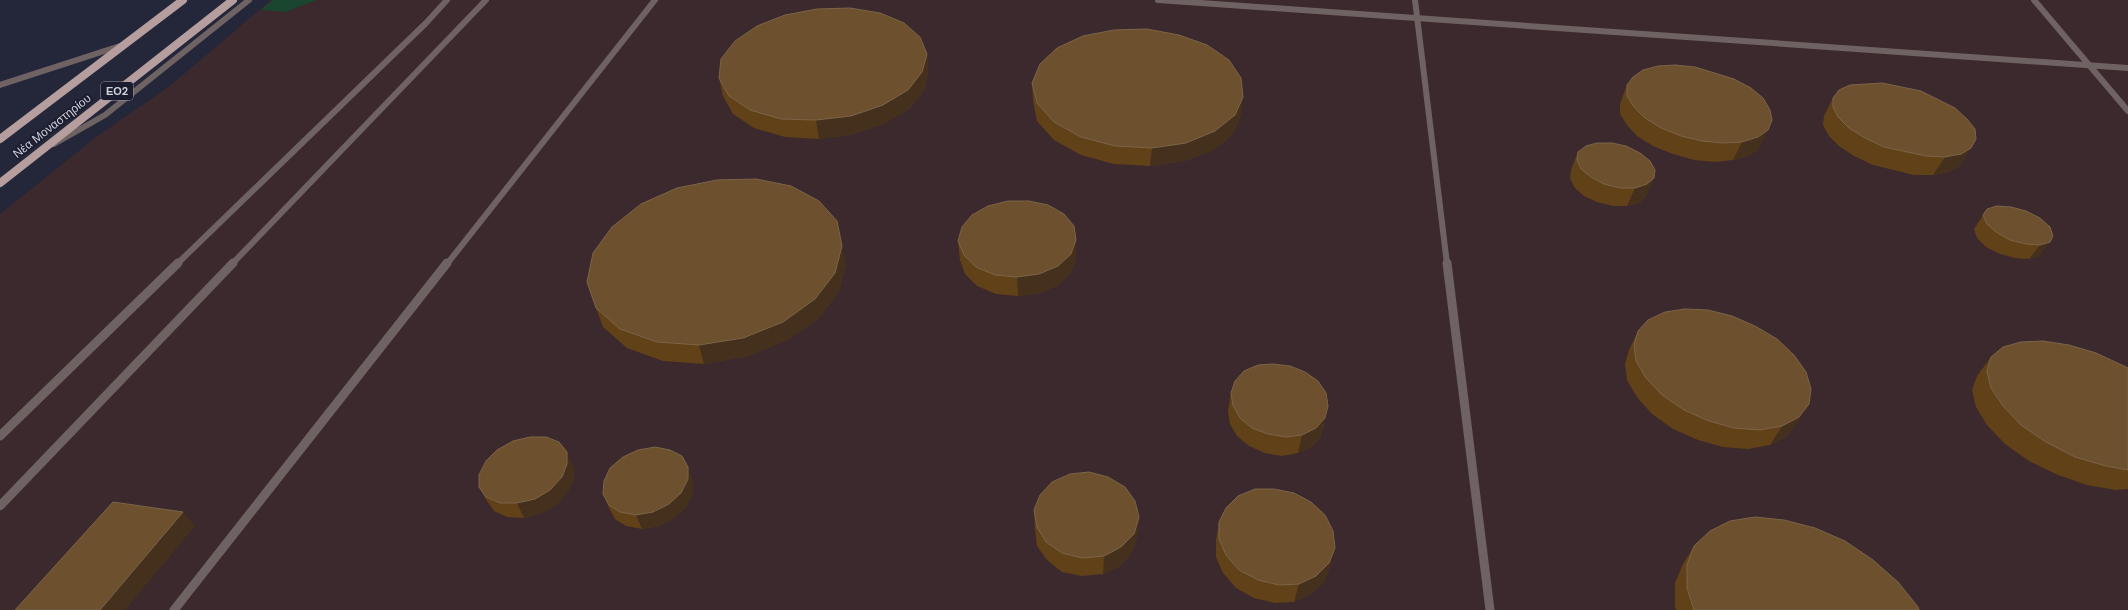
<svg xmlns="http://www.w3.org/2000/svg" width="2128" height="610" viewBox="0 0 2128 610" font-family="'DM Sans',sans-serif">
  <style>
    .industrial { fill: #3c292d }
    .green { fill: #1a452f }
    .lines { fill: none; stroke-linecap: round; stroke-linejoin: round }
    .lane-far1 { stroke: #6f6263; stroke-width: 6 }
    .lane { stroke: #6f6263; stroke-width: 9 }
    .primary { stroke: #b69d9e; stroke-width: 8 }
    .wall { fill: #614118 }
    .shaded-wall { fill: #44301c }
    .building { fill: #6d502d; stroke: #7c6449 }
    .labels { text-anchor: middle; stroke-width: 3.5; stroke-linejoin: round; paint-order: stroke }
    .shield { fill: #1b1c2e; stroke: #999ba8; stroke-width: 1 }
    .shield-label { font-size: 11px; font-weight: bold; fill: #cfd1dd }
    .street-label { font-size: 12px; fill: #cfd1dd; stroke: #1b1c2e }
  </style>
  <rect width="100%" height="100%" fill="#242639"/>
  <polygon class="industrial" points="271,0 2128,0 2128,610 0,610 0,214 96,137 171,85"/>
  <polygon class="green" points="273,0 317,0 285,12 261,10"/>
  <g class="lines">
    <g class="lane-far1">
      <polyline points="1158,0 2128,68"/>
      <polyline points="1415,0 1447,264"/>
      <polyline points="2034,0 2128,111"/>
      <polyline points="0,85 123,45"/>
      <polyline points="54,144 105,115 249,0"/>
      <polyline points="177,264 426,23 447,0"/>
      <polyline points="232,264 486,0"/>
      <polyline points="447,264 655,0"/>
    </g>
    <g class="lane">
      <polyline points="1447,263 1490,610"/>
      <polyline points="0,436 178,263"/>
      <polyline points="0,506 233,263"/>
      <polyline points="174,610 447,263"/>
    </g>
    <g class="primary">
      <polyline points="0,139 183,0"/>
      <polyline points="0,183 233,0"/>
    </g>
  </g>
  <g class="wall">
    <polygon points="927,54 928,72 924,90 910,108 885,123 854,134 819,139 785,137 754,128 733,114 723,96 719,78"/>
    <polygon points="1032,83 1241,115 1233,134 1213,150 1185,161 1150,166 1114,164 1081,155 1054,140 1037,121 1033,101"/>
    <polygon points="1627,85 1759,148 1749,156 1733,160 1715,162 1694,160 1673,154 1653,146 1637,136 1627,125 1620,114 1620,104"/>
    <polygon points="1833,98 1971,148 1959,166 1949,172 1933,175 1914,175 1873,165 1854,156 1839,146 1829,136 1823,125 1824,116"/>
    <polygon points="1578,152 1654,178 1646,196 1639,203 1627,206 1613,206 1597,202 1584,196 1574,187 1570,178 1571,170"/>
    <polygon points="1987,209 2050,227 2039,256 2029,259 2015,258 2000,254 1986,247 1977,238 1974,229"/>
    <polygon points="958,241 1076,259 1071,273 1058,285 1040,293 1018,296 996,294 977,286 965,274 960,260"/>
    <polygon points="846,264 839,291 819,318 787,340 748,356 704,364 663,361 627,348 603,327 596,308"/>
    <polygon points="1638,331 1809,404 1787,436 1770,445 1748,449 1723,447 1698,440 1673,429 1652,414 1637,397 1627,380 1625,364 1629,350"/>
    <polygon points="1991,357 2128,368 2128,489 2116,490 2087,485 2058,475 2029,461 2005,444 1987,425 1976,407 1972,390 1977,376"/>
    <polygon points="1231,393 1324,424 1320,437 1312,447 1298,453 1282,456 1265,453 1249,446 1237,436 1230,424 1228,411"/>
    <polygon points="573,466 574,478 568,491 557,504 542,513 524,518 507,517 494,511 487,501 479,487"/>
    <polygon points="693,481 693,493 686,507 674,518 659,526 642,529 626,526 615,519 609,508 603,494"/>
    <polygon points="1034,510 1139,517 1137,536 1132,552 1120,566 1103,574 1082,576 1062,572 1047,560 1037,546 1035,529"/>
    <polygon points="1219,522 1330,566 1324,582 1311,594 1294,602 1275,603 1254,598 1236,588 1223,573 1216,557 1216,540"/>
    <polygon points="1694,546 1919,610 1676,610 1675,607 1675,583 1683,564"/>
  </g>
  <g class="shaded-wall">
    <polygon points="927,54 928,72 924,90 910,108 885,123 854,134 819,139 816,120"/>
    <polygon points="1243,97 1241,115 1233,134 1213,150 1185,161 1150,166 1152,148"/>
    <polygon points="1768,130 1759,148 1749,156 1733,160 1742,142"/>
    <polygon points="1971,148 1959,166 1949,172 1933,175 1945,157"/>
    <polygon points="1654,178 1646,196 1639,203 1627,206 1635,188"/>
    <polygon points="1076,240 1076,259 1071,273 1058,285 1040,293 1018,296 1017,277"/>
    <polygon points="2050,242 2039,256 2029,259 2040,245"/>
    <polygon points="842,246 846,264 839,291 819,318 787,340 748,356 704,364 699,345"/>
    <polygon points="1809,404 1787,436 1770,445 1782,426"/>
    <polygon points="1328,406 1320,437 1312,447 1298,453 1302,435"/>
    <polygon points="567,452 573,466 574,478 568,491 557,504 542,513 524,518 517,503"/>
    <polygon points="688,467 693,481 693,493 686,507 674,518 659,526 642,529 636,515"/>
    <polygon points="183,512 195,526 125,610 100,610"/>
    <polygon points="1139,517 1137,536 1132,552 1120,566 1103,574 1104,556"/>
    <polygon points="1335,548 1330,566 1324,582 1311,594 1294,602 1299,584"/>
  </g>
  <g class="building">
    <polygon points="850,8 880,13 904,23 920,37 927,54 922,72 908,90 883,105 851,116 816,120 781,119 750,110 729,96 719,78 721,59 735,41 757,26 785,15 817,9"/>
    <polygon points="1147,29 1179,35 1207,45 1229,60 1241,78 1243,97 1235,115 1215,131 1186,143 1152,148 1115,146 1081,137 1054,122 1037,103 1032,83 1040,64 1057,48 1083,36 1114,30"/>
    <polygon points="1675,65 1695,67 1734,79 1751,88 1763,98 1770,110 1772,120 1768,130 1758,137 1742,142 1723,143 1702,141 1681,136 1661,128 1645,118 1634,107 1627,96 1627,85 1633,77 1643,70 1658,66"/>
    <polygon points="1882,83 1921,91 1955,108 1967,119 1975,129 1976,139 1971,148 1961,154 1945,157 1926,156 1884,147 1865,138 1849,128 1838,117 1833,107 1833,98 1839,90 1850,85"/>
    <polygon points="1597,143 1612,143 1626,146 1640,153 1650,161 1655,170 1654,178 1647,184 1635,188 1620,188 1604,184 1591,177 1581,169 1577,160 1578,152 1586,146"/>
    <polygon points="756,179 791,186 819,201 837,221 842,246 835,273 815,299 783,322 743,338 699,345 657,342 620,329 596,308 587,282 593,253 612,227 641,204 677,188 717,180"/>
    <polygon points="1008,201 1029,201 1048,205 1064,214 1074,226 1076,240 1071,254 1058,266 1039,274 1017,277 995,275 976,267 964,255 958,241 962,227 972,215 988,206"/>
    <polygon points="1997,206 2011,207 2026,211 2040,218 2050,227 2053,236 2050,242 2040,245 2026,244 2010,240 1996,232 1987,224 1983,215 1987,209"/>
    <polygon points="1685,309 1708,310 1732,316 1755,326 1777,339 1794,355 1806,372 1811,389 1809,404 1799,417 1782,426 1760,430 1734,428 1709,421 1684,410 1662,395 1646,378 1636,361 1634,345 1638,331 1648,320 1665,312"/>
    <polygon points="2043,341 2069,345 2096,353 2124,366 2128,368 2128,470 2106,466 2075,457 2046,442 2021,425 2003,406 1991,388 1987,371 1991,357 2003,347 2021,342"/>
    <polygon points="1273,364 1290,366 1305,372 1318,381 1326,393 1328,406 1325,418 1316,428 1302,435 1286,437 1268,434 1252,428 1240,418 1233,405 1231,393 1235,381 1244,371 1258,365"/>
    <polygon points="530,437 546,437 559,442 567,452 567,464 562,477 550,490 535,499 517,503 500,503 486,497 479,487 479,475 486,461 497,450 513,441"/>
    <polygon points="655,447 670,450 682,456 688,467 688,479 681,493 669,504 653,512 636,515 620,512 609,505 603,494 604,481 610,468 623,457 638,450"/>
    <polygon points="1089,472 1108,477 1125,487 1135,501 1139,517 1134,534 1121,547 1104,556 1082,558 1062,553 1046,542 1037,527 1034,510 1040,495 1052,482 1070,474"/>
    <polygon points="1255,489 1274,489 1294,493 1311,502 1325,515 1333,531 1335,548 1329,563 1316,576 1299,584 1279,585 1258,580 1239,570 1226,555 1219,539 1219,522 1226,508 1238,496"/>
    <polygon points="113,502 183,512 100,610 15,610"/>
    <polygon points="1755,517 1784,520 1815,528 1845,541 1873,560 1898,582 1918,607 1919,610 1694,610 1687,588 1687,565 1694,546 1710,531 1730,521"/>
  </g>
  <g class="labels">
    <rect class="shield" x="101" y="82" width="32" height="18" rx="3"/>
    <g class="shield-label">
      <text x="117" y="95">ΕΟ2</text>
    </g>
    <g class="street-label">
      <text transform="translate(52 126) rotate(-38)" y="4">Νέα Μοναστηρίου</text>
    </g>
  </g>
</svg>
